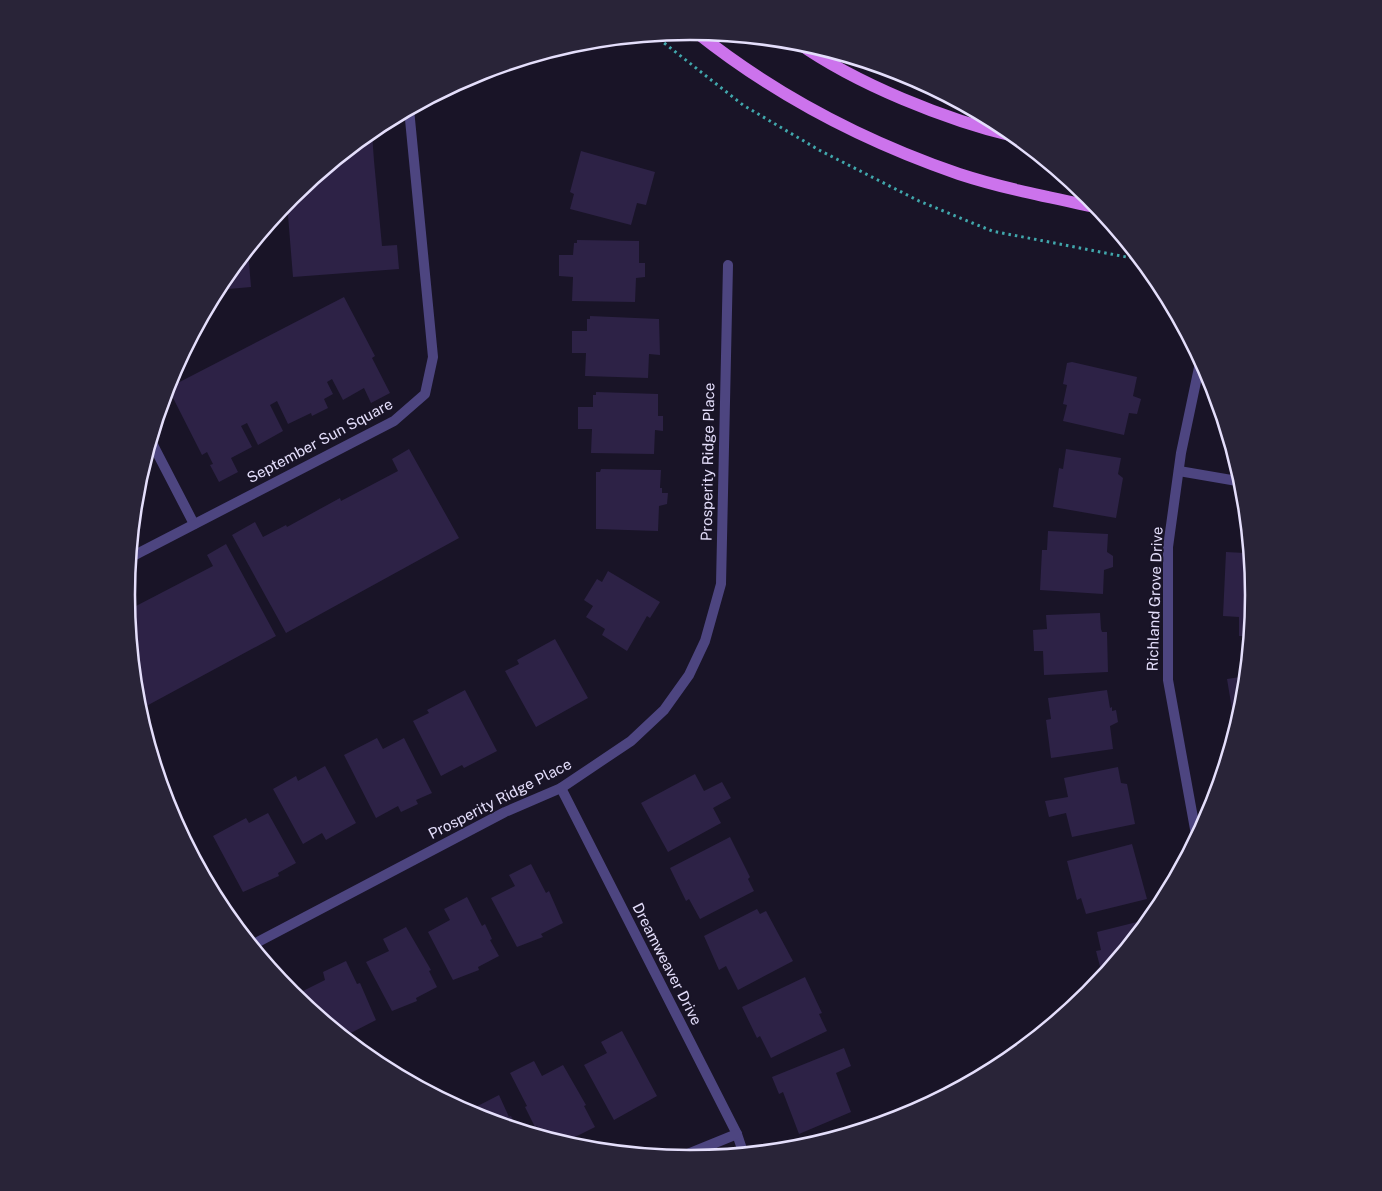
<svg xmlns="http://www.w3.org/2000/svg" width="1382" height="1191" viewBox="0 0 1382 1191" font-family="'Public Sans',sans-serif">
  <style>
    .building { fill: #2d2246 }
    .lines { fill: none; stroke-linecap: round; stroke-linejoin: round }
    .path { stroke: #41a7ac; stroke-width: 3; stroke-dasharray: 2.5 4; stroke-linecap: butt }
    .street { stroke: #4d4580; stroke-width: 10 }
    .primary { stroke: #cc73ec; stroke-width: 12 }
    .labels { text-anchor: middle; stroke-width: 4; stroke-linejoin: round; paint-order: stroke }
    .street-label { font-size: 15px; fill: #e4defb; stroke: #191427 }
    .rim { fill: none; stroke: #e4defb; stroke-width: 2.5 }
  </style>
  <rect width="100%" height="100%" fill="#191427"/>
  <g class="building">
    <polygon points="386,122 387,132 372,133 374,161 382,246 397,245 399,269 293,277 287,203 378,126"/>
    <polygon points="581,151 655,172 646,205 637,203 631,225 570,209 574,194 570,192"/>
    <polygon points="577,240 639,241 639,263 645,263 645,277 636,278 635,302 572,301 573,277 559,276 559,255 573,255 574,243 577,243"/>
    <polygon points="248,251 251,287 217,290 222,282"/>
    <polygon points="344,297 375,356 372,358 390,393 371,403 364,388 343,400 332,379 327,382 333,394 324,399 328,408 312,416 311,413 288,424 277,401 270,405 283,431 258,445 247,423 241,426 252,447 231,458 238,472 219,482 210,465 213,464 207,452 202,455 168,388"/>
    <polygon points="590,316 659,319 660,355 649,354 648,378 585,376 586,353 572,353 572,331 587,331 587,319 590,319"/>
    <polygon points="1072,362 1137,377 1133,396 1141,399 1137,414 1129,413 1124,435 1063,421 1067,405 1063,404 1067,385 1063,384 1067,363"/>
    <polygon points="596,392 658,394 658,416 663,416 663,431 655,430 654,454 591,453 592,429 578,429 578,407 593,407 593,395 596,395"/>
    <polygon points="409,449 459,538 286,633 232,535 255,522 263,537 286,525 287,527 340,498 341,501 398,471 392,459"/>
    <polygon points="1066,449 1121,458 1118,474 1123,478 1116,518 1053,507 1059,468 1063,469"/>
    <polygon points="601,469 661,470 660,488 662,488 662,493 668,493 667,504 659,506 658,531 596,529 596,472 600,472"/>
    <polygon points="1048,531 1108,534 1107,552 1113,556 1113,567 1104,570 1103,594 1040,590 1042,550 1047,550"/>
    <polygon points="226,544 276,636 139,710 128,608 134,604 136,606 213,566 207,555"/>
    <polygon points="1248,547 1250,547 1255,596 1251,636 1239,636 1239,617 1223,616 1226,552 1245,553 1248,551"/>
    <polygon points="608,571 660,602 650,618 647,616 627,651 602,635 605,629 586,617 593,606 584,600 597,579 602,582"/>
    <polygon points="1100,613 1101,629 1102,632 1107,632 1108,672 1044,675 1043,651 1034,651 1033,630 1047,629 1046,615"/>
    <polygon points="555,639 588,698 536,727 505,671 519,664 517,660"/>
    <polygon points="1247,676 1244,706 1238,725 1236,709 1232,709 1227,679"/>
    <polygon points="465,690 497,751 464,768 462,765 441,776 413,721 429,713 427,710"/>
    <polygon points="1107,690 1110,708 1112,707 1112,711 1116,710 1118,722 1110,726 1113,749 1051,758 1046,720 1051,719 1048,698"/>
    <polygon points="377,738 383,749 404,738 432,793 416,800 418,804 401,812 398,806 376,818 344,755"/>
    <polygon points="325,766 356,823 326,840 322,833 303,844 273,789 296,776 298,781"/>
    <polygon points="1118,767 1121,783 1127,784 1135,824 1072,837 1066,813 1049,817 1045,801 1068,797 1064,778"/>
    <polygon points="695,774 704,791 722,782 731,798 713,808 721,823 668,852 641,803"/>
    <polygon points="268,813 296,863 278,873 279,876 243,892 213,836 246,818 249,823"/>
    <polygon points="730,837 750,877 748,879 754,891 700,919 689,899 686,901 670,868"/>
    <polygon points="189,842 216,892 213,893 186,843"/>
    <polygon points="1132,844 1147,899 1086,914 1081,898 1077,900 1067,861"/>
    <polygon points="531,864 546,893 549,891 563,923 541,934 543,937 517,947 491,898 515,886 509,875"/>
    <polygon points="467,897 482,926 485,924 492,939 490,940 499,956 478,967 479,970 453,980 428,932 450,920 444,909"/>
    <polygon points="757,909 760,914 766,911 793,961 738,990 726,966 719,970 704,936"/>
    <polygon points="1153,918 1103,978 1096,951 1101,950 1097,932"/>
    <polygon points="406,927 431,970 429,971 437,987 416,998 417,1001 392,1011 366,962 389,951 383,939"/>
    <polygon points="346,961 357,984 360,983 376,1020 343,1037 312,1011 303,991 325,980 323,972"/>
    <polygon points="805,977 822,1013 819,1014 827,1031 771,1058 760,1036 757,1038 742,1007"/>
    <polygon points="622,1031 657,1096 614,1120 584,1065 607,1053 601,1042"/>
    <polygon points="844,1048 851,1066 836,1073 851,1112 799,1134 783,1092 779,1094 772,1077"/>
    <polygon points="534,1061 542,1076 563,1065 586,1105 584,1106 595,1127 563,1143 543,1137 537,1126 535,1127 525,1107 527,1106 510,1073"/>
    <polygon points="499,1095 509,1117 511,1116 517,1130 466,1112"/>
  </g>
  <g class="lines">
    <polyline class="path" points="654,35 743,105 819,150 919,201 992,231 1142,260"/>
    <g class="street">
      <polyline points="151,441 194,524"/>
      <polyline points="1179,471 1243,482"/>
      <polyline points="131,557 394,421 425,394 433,357 409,109"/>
      <polyline points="561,788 737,1134 744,1155"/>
      <polyline points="1197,840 1168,680 1168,547 1181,453 1201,358"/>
      <polyline points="252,945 505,812 561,788 631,741 664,710 689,675 705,641 721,584 728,265"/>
      <polyline points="678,1158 737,1134"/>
    </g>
    <g class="primary">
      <path d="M696,32C775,95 863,141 959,174C1005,189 1053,198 1100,208"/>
      <path d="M797,42C856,84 946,120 1017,137"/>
    </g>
  </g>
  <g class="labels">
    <g class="street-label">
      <text transform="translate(320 441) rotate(-28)" y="5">September Sun Square</text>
      <text transform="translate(708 462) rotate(-89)" y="5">Prosperity Ridge Place</text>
      <text transform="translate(1155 599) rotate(-88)" y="5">Richland Grove Drive</text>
      <text transform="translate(500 799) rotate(-27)" y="5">Prosperity Ridge Place</text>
      <text transform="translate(667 964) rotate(63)" y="5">Dreamweaver Drive</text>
    </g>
  </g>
  <path d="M0 0H1382V1191H0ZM135 595a555 555 0 1 1 1110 0a555 555 0 1 1-1110 0Z" fill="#292438" fill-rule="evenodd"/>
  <path class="rim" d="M135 595a555 555 0 1 1 1110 0a555 555 0 1 1-1110 0Z"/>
</svg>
